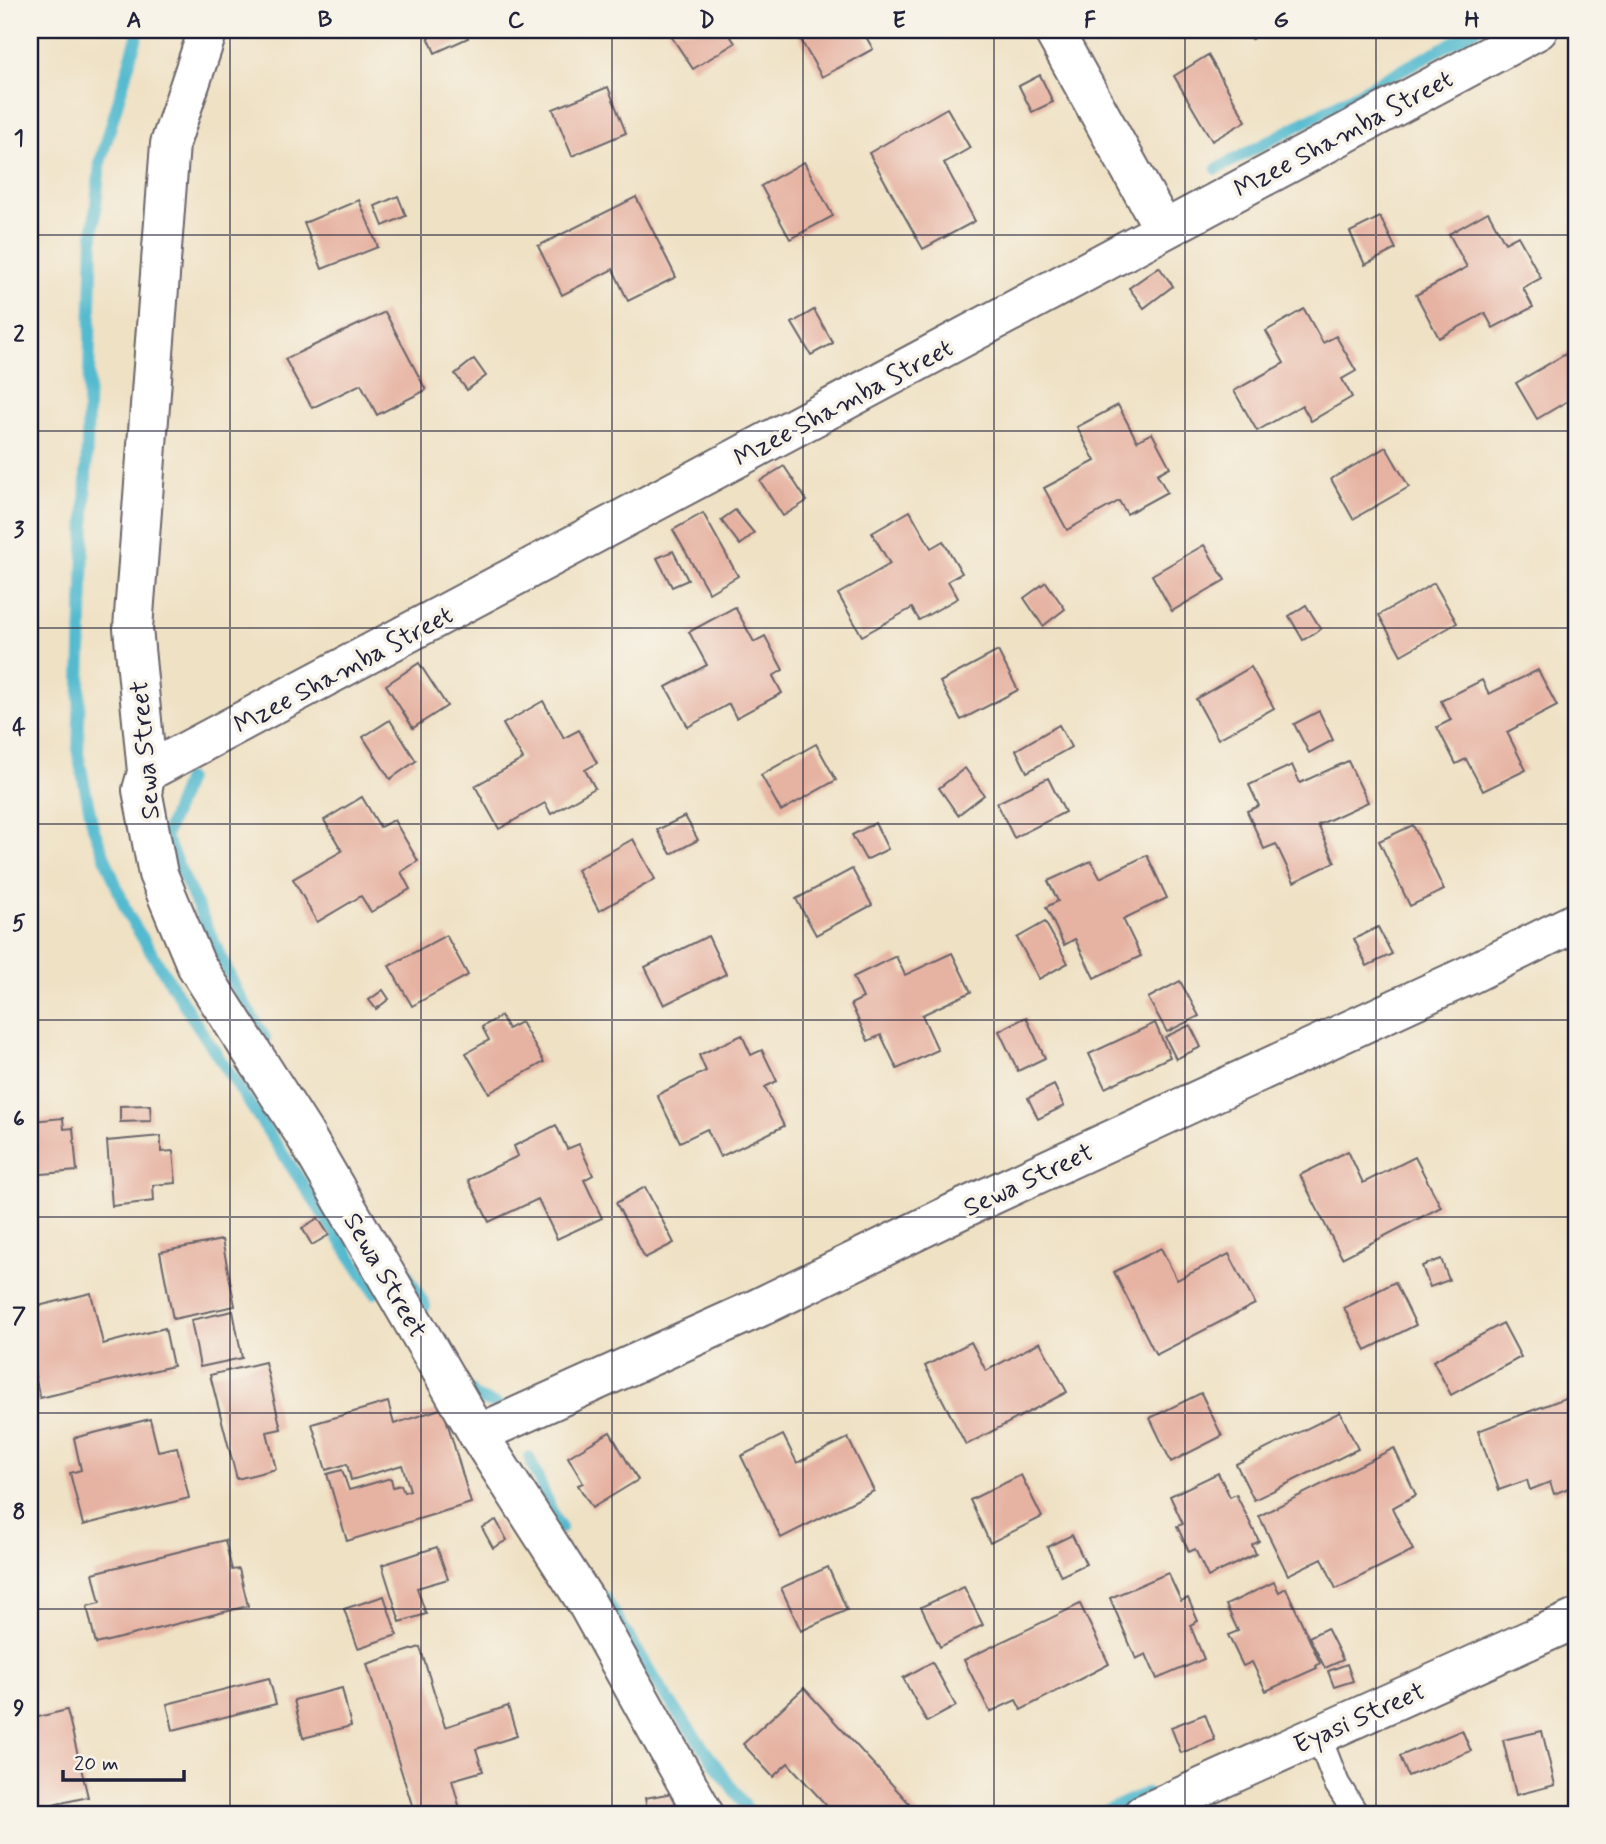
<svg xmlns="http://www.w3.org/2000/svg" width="1606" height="1844" viewBox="0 0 1606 1844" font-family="Mynerve,sans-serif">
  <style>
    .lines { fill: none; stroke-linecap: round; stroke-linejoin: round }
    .stream { stroke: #52bacf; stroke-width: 12 }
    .building { fill: #e6b2a2 }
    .lane-casing { stroke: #6a656b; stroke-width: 28 }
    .street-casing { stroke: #6a656b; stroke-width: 42 }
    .lane { stroke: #fff; stroke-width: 24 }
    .street { stroke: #fff; stroke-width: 38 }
    .grid { fill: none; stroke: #22223b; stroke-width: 2; stroke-opacity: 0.55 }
    .labels { text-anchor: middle; stroke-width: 7; stroke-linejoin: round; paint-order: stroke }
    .street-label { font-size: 26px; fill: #22223b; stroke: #f7f3e8 }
    .neatline { fill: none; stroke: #22223b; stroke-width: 2.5 }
    .grid-label { font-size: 23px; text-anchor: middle; font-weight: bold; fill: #22223b }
  </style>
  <rect width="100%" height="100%" fill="#f7f3e8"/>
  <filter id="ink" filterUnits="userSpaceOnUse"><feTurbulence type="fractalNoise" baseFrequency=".0143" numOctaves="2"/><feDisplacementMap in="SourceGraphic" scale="14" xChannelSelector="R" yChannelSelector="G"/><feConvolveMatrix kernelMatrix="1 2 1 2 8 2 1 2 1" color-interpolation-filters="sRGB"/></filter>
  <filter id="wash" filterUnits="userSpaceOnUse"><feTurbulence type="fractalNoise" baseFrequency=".00686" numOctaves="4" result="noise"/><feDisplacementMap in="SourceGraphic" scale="28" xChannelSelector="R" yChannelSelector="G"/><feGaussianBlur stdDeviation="1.57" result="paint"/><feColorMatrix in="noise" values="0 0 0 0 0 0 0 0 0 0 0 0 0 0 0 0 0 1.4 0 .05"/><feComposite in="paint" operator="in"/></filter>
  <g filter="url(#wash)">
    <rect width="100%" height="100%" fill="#efe1c4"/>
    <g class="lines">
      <g class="stream">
        <polyline points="139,30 100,163 93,236 78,754 93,827 128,915 192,1017 375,1293"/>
        <polyline points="1217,169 1476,30"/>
        <polyline points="187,779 165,837 238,993 265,1038"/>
        <polyline points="401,1264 425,1306"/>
        <polyline points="470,1390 473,1396 508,1409"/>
        <polyline points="529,1457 555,1519 561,1528"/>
        <polyline points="604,1597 663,1692 751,1814"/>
        <polyline points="1554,1608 1576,1598"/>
        <polyline points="1099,1814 1146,1793"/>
      </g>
    </g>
    <g id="blocks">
      <g class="building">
        <polygon points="425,30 465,30 468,38 435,53"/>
        <polygon points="667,30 726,30 735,43 693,69"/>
        <polygon points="795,30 862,30 873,49 822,77"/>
        <polygon points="1247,30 1265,30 1252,39"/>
        <polygon points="1208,55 1246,121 1212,141 1174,76"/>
        <polygon points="1040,75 1053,102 1032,112 1019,86"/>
        <polygon points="608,87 626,133 572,156 553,109"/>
        <polygon points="947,108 970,148 944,163 975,221 923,249 869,153"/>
        <polygon points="804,162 833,216 790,239 761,186"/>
        <polygon points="398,196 406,216 383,226 375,206"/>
        <polygon points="636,197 676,277 628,301 613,269 562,295 538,246"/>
        <polygon points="359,200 378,247 322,269 304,223"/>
        <polygon points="1488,212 1505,243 1518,236 1541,278 1523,288 1533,307 1493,328 1485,313 1439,338 1416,295 1467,267 1449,234"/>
        <polygon points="1380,217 1396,249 1365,265 1350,232"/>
        <polygon points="1159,267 1173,286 1144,308 1129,288"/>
        <polygon points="1304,309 1323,343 1336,336 1356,371 1342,379 1352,397 1311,421 1302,405 1257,431 1234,391 1284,363 1266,331"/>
        <polygon points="814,310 833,343 811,355 792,323"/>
        <polygon points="385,312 426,390 377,415 361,384 312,408 285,359"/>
        <polygon points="1571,351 1576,361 1576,396 1537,419 1516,383"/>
        <polygon points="474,359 486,376 467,390 455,374"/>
        <polygon points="1118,405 1137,441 1152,433 1170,467 1157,474 1167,492 1127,514 1119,501 1067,530 1044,488 1095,461 1077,427"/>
        <polygon points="1386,447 1409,487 1353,519 1331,479"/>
        <polygon points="784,466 807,501 783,516 760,481"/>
        <polygon points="735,510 754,533 740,545 721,520"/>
        <polygon points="910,511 931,548 943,541 962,573 948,581 958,598 919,620 912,608 862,636 838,594 890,564 872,533"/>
        <polygon points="703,513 738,576 709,593 673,530"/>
        <polygon points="1204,545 1225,580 1172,611 1152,575"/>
        <polygon points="673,551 688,580 672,587 657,558"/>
        <polygon points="1046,582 1065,609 1043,626 1024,598"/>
        <polygon points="1434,583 1457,623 1401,655 1379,615"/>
        <polygon points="1306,605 1321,629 1303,640 1289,616"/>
        <polygon points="735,607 754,642 765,636 783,670 773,676 782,693 736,718 729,704 688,727 666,687 707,665 689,632"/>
        <polygon points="998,651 1018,690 961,720 940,682"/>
        <polygon points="419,663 447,706 413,728 386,685"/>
        <polygon points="1251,667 1274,708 1218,739 1196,699"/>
        <polygon points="1538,670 1557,706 1507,732 1526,770 1483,791 1466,759 1456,764 1437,727 1451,720 1441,701 1482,680 1489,694"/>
        <polygon points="543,701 564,738 579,730 597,763 585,770 595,788 551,814 545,803 499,829 475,786 523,759 503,724"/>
        <polygon points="1319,711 1333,740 1309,753 1294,724"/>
        <polygon points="390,720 416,761 390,779 363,737"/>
        <polygon points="1059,725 1071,747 1027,772 1016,750"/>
        <polygon points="816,744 836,780 781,811 761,775"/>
        <polygon points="1348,761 1368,802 1318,825 1335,862 1294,882 1276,844 1264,849 1247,811 1259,806 1249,785 1292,765 1300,783"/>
        <polygon points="965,768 984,795 958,815 939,788"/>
        <polygon points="1048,778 1065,812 1014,838 997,803"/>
        <polygon points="362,797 380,827 394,820 418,861 401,872 410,889 371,912 361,896 317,922 293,879 342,851 324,820"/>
        <polygon points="685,816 698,840 671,854 657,830"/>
        <polygon points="875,823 888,849 866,860 852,835"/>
        <polygon points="1413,825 1444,890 1410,906 1379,841"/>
        <polygon points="633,839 655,879 599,911 577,870"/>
        <polygon points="1147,855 1167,898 1123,919 1141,956 1094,978 1075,939 1064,945 1046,907 1058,901 1048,881 1091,861 1100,878"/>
        <polygon points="852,869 872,905 816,935 796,899"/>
        <polygon points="1045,922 1068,963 1039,979 1017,938"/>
        <polygon points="1378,927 1392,954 1367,966 1354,939"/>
        <polygon points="446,935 468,975 412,1006 389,966"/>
        <polygon points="708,936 726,974 664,1005 645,967"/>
        <polygon points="952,953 971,992 922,1015 938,1050 897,1069 881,1035 868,1041 851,1004 863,998 853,977 896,956 905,975"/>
        <polygon points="1180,981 1199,1016 1167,1032 1148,998"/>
        <polygon points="383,990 389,999 376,1009 369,1000"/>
        <polygon points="501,1016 508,1029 521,1022 544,1062 489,1093 466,1053 489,1040 482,1027"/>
        <polygon points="1026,1017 1045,1058 1018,1071 999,1031"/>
        <polygon points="1155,1023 1170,1057 1105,1088 1089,1054"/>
        <polygon points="1190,1025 1201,1047 1176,1059 1165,1037"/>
        <polygon points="742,1035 751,1055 762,1050 777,1081 765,1087 784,1126 720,1157 707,1129 680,1142 657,1095 706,1071 699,1055"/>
        <polygon points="1054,1085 1064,1106 1038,1119 1028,1098"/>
        <polygon points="150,1105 151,1121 120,1122 120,1106"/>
        <polygon points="30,1114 32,1114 32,1121 63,1118 64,1129 73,1128 77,1171 30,1175"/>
        <polygon points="556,1125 567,1149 579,1144 593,1175 584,1180 602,1218 557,1239 538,1199 489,1222 468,1180 518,1156 514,1146"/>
        <polygon points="161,1136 161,1152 173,1151 176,1183 153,1185 154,1201 112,1206 107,1141"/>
        <polygon points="1348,1151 1363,1183 1415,1157 1441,1207 1342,1258 1300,1175"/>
        <polygon points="645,1187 674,1243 645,1258 616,1203"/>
        <polygon points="318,1218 329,1235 312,1245 302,1228"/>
        <polygon points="222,1240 235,1306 173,1319 160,1252"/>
        <polygon points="1161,1248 1177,1280 1229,1254 1255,1304 1156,1355 1114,1272"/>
        <polygon points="1441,1259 1449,1280 1430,1287 1422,1266"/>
        <polygon points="1395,1282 1416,1325 1366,1350 1344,1308"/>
        <polygon points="91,1293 103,1344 165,1328 173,1366 40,1398 30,1354 30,1308"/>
        <polygon points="233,1311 242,1358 200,1367 191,1320"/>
        <polygon points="1503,1323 1521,1357 1451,1395 1433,1361"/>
        <polygon points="971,1342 986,1371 1040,1342 1067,1392 966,1445 925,1366"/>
        <polygon points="265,1362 281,1429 267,1432 276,1469 237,1479 210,1375"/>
        <polygon points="1201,1393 1222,1436 1171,1462 1150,1418"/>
        <polygon points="1576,1394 1576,1485 1554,1494 1550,1482 1530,1490 1527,1480 1499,1490 1478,1431"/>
        <polygon points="388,1402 394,1424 443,1408 471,1503 347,1541 327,1474 342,1470 349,1490 391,1478 393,1487 401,1485 404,1492 410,1490 402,1465 351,1480 347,1464 326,1470 312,1424"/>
        <polygon points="1340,1412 1358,1449 1254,1500 1236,1464"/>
        <polygon points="150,1419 158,1451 177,1447 189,1498 83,1525 70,1473 81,1470 74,1438"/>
        <polygon points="610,1432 638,1480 592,1508 578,1485 583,1483 568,1457"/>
        <polygon points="783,1435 797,1463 848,1438 874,1491 781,1538 741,1456"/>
        <polygon points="1394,1448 1416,1495 1392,1508 1413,1550 1336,1589 1322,1558 1288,1575 1259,1516"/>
        <polygon points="1218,1473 1230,1497 1236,1494 1259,1541 1252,1545 1256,1554 1208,1577 1195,1549 1189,1552 1177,1526 1183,1524 1170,1496"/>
        <polygon points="1021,1475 1042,1517 990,1543 970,1500"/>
        <polygon points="496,1520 507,1540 493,1548 482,1528"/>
        <polygon points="1072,1535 1086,1564 1061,1576 1047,1547"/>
        <polygon points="225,1540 232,1570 239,1569 248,1606 96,1644 87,1606 100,1603 93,1573"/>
        <polygon points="437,1547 448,1579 417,1588 426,1614 400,1622 382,1565"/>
        <polygon points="828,1567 847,1610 801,1631 781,1588"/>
        <polygon points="1168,1573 1181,1601 1188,1598 1198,1621 1190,1625 1204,1659 1157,1679 1146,1654 1136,1659 1110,1598"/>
        <polygon points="1274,1582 1279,1592 1286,1588 1320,1663 1316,1666 1317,1668 1266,1691 1252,1662 1243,1666 1228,1635 1238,1631 1226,1605"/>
        <polygon points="964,1587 983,1625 940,1647 921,1607"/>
        <polygon points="384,1596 397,1635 358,1648 344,1609"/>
        <polygon points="1080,1604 1109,1664 1021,1710 1016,1700 990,1712 964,1660"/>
        <polygon points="1327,1628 1343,1660 1325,1668 1309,1637"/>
        <polygon points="420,1647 445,1727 508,1706 517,1736 476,1749 483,1771 452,1780 460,1809 443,1814 415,1814 367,1664"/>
        <polygon points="932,1662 956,1706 927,1722 903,1678"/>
        <polygon points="1347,1664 1353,1681 1334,1687 1328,1671"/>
        <polygon points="269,1678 276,1704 173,1730 167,1704"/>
        <polygon points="342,1688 351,1726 303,1738 294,1700"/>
        <polygon points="804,1688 919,1814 834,1814 788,1763 773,1777 743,1744"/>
        <polygon points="67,1710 88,1797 30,1810 30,1719"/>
        <polygon points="1205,1714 1215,1740 1181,1753 1171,1727"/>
        <polygon points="1462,1730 1471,1751 1408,1776 1400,1756"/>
        <polygon points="1542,1731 1555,1785 1516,1795 1503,1740"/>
        <polygon points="678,1792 681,1814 648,1814 645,1798"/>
        <polygon points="329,1808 330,1814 305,1814 305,1813"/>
      </g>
    </g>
  </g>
  <g filter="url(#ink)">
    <use href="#blocks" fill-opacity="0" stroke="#6a656b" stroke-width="2"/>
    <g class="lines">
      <defs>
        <polyline id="lane" points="1318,1735 1337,1784 1356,1814"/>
        <g id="street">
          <polyline points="208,30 170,144 133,628 147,772 142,790 158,874 196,965 303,1132 478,1434 758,1308 964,1208 1469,975 1576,922"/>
          <polyline points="1053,30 1163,228"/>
          <path d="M147,772C612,528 1074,276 1538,30"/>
          <polyline points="478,1434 585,1600 704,1814"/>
          <polyline points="1143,1814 1576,1619"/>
        </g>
      </defs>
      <use href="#lane" class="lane-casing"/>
      <use href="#street" class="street-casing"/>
      <use href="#lane" class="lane"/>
      <use href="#street" class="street"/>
    </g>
  </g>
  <path class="grid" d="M230,30V1814M421,30V1814M612,30V1814M803,30V1814M994,30V1814M1185,30V1814M1376,30V1814M30,235H1576M30,431H1576M30,628H1576M30,824H1576M30,1020H1576M30,1217H1576M30,1413H1576M30,1609H1576"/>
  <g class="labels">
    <g class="street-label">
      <text transform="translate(1343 133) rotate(-28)" y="9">Mzee Shamba Street</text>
      <text transform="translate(843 402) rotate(-28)" y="9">Mzee Shamba Street</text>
      <text transform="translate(343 669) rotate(-28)" y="9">Mzee Shamba Street</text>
      <text transform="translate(144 750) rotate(-95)" y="9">Sewa Street</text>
      <text transform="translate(1028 1179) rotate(-25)" y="9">Sewa Street</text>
      <text transform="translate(386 1275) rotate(60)" y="9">Sewa Street</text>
      <text transform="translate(1359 1717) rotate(-24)" y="9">Eyasi Street</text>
    </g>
  </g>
  <rect width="1606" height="1844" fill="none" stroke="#f7f3e8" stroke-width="77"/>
  <path d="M63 1770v10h121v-10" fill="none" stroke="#22223b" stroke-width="3.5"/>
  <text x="74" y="1770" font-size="21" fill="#22223b" stroke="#f7f3e8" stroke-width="5" paint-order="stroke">20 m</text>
  <rect x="38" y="38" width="1530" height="1768" class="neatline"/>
  <g class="grid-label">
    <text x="134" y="27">A</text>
    <text x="325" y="27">B</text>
    <text x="516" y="27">C</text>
    <text x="707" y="27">D</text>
    <text x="899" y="27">E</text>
    <text x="1090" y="27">F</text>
    <text x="1281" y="27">G</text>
    <text x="1472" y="27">H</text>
    <text x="19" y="145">1</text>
    <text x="19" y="341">2</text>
    <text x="19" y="537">3</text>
    <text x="19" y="734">4</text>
    <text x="19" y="930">5</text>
    <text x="19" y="1126">6</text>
    <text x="19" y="1323">7</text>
    <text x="19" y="1519">8</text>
    <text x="19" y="1715">9</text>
  </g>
</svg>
